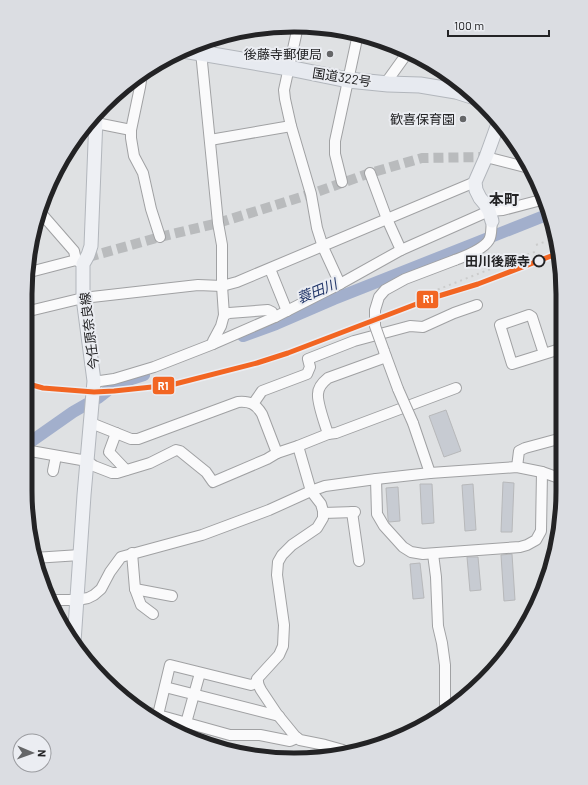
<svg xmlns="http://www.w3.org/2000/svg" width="588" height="785" viewBox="0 0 588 785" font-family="Barlow,'Noto Sans JP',sans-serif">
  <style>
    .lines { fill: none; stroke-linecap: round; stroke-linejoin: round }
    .river { stroke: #a2afcc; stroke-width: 12 }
    .building { fill: #c7cbd2; stroke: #b7b8ba }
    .minor-tunnel { stroke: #b9bbbd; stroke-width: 10; stroke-dasharray: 10 5; stroke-linecap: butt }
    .minor-casing { stroke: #a0a1a3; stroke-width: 12 }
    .major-casing { stroke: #b2b6bc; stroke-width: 15 }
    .highway-casing { stroke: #b2b6bc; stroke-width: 17 }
    .minor { stroke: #fafafb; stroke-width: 10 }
    .major { stroke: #eef0f4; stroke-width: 13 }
    .highway { stroke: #e7eaf0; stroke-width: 15 }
    .rail { stroke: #cbcccc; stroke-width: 2; stroke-dasharray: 2 4; stroke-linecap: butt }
    .minor-bridge-casing { stroke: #a0a1a3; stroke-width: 12; stroke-linecap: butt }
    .minor-bridge { stroke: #fafafb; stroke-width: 10 }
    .rail-1-casing { stroke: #ebedf2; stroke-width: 8 }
    .rail-1 { stroke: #f26522; stroke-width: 5 }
    .poi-dot { fill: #656668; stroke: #ebedf2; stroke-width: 1.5 }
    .stop-dot { fill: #ebedf2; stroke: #232325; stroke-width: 2 }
    .labels { text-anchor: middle; stroke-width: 4; stroke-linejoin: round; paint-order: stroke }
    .poi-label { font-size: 13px; fill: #232325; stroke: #ebedf2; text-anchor: end }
    .street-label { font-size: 13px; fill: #232325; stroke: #ebedf2 }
    .stop-label { font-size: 13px; font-weight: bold; fill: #232325; stroke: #ebedf2; text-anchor: end }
    .water-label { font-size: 14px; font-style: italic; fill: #223669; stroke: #ebedf2 }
    .quarter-label { font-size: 15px; font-weight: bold; fill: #232325; stroke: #ebedf2 }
    .rim { fill: none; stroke: #232325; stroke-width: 5 }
    .line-badge { stroke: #ebedf2; stroke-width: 1.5 }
    .badge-label { font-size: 11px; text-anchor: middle; font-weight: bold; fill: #fff }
  </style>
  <rect width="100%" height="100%" fill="#dfe1e3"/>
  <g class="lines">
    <g class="river">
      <polyline points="243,336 276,324 334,299 549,214"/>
      <polyline points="98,398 116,384 144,375"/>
      <polyline points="26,445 73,412 87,404"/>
    </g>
  </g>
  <g class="building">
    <polygon points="446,410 461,451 444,457 429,416"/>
    <polygon points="503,482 514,483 512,532 501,532"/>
    <polygon points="420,484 432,484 434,523 422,524"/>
    <polygon points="473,484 476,530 465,531 462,485"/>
    <polygon points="398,487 400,521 389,522 388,519 386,488"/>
    <polygon points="512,554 515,600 504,601 501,555"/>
    <polygon points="467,557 478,557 481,590 470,591"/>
    <polygon points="420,563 424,598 413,599 410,564"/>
  </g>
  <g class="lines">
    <polyline class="minor-tunnel" points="88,255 92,256 160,237 218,223 311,194 370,173 422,158 486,157"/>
    <defs>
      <g id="minor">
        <polyline points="298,26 284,90 285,99 291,126 311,194 317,228 323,247 340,284"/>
        <polyline points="201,52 218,223 222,245 222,286 224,315 221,326 213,341 213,344"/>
        <polyline points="208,53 211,39"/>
        <polyline points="142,74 140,87 131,130 131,138 134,156 143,173 151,209 160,237"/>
        <polyline points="385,84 408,52"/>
        <polyline points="91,122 131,130"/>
        <polyline points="210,140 291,126"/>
        <polyline points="486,157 529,168"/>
        <polyline points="370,173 387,219 401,250"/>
        <polyline points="342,182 335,154 335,141 358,34"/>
        <polyline points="40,212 74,251 76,260"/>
        <path d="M455,260C465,256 483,250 489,240C492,235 491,227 492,221"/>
        <polyline points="270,269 287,311"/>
        <polyline points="26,273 76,260 81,263"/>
        <polyline points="25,312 83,298 198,285 222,286 237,282 475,182"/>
        <polyline points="224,315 229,313 268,310 272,312 275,317"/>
        <polyline points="384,351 398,389"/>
        <polyline points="544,354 532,317 529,315 500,325 512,364 560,349 561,354"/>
        <polyline points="94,381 100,381 114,379 154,367 213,344 275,317 340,284 401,250 489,211 503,210 545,199"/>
        <polyline points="253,404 262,391 307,374 310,367 308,359 354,341 410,326 423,327 454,313 477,305"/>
        <path d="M91,423L131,439H138L238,402C250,401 256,404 262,414L277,453L298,446L328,434C325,424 317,403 318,394C318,387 323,382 328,378L386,357"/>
        <polyline points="413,423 430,473"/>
        <polyline points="116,433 109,452 126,470"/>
        <polyline points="328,434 336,433 456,388"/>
        <polyline points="298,446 311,491 321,504 323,511 323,518 317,528 292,545 282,555 278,562 277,575 284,625 283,646 279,655 257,679 259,686 261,690 277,714 295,736 300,740 325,745 343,750 344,752"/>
        <polyline points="25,450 87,461 94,466 112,473 117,473 150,463 176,450 180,451 206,472 213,482 267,459 277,453"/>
        <polyline points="517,467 519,451 525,448 562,438"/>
        <polyline points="53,471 56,456"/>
        <polyline points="376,479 377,514 384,526 403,547 411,552 423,554 520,547 527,545 536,540 541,531 542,472"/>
        <polyline points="352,512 359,561"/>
        <polyline points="323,513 355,512"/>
        <polyline points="132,553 135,589 141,605 153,614"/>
        <polyline points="433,554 436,577 438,626 442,643 445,665 445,706 444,712"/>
        <polyline points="34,558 80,555"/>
        <polyline points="135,589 172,596"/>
        <polyline points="51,600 77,600 88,598 94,595 101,589 110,572 121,557 202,535 269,510 311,491 325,486 376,479 430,473 517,467 542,472 562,479"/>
        <polyline points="258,682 251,685 170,665 158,715 230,735 260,735 290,741 297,738"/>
        <polyline points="165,687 279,716"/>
        <polyline points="148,713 158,715"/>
        <polyline points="186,723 200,673"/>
      </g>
      <g id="major">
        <polyline points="492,221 489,211 485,204 480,198 476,190 475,182 486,157 499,121"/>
        <polyline points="74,642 84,495 94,381 83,298 83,264 88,255 91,246 96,117"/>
      </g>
      <polyline id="highway" points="183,50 289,68 348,80 388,84 420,85 456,91 478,98"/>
    </defs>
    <use href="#minor" class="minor-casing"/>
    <use href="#major" class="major-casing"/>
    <use href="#highway" class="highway-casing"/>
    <use href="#minor" class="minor"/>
    <use href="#major" class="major"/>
    <use href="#highway" class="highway"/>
    <g class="rail">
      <polyline points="547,225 551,224"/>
      <polyline points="536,245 555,238"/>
      <polyline points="421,296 537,251"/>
      <polyline points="25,383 43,388 94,392 114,391 171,385 257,363 288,353 432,298 478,284 540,260"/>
    </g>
    <defs>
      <g id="minor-bridge">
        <polyline points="384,351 375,326 375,310 379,297 385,290 405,279 455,260"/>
        <polyline points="398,389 413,423"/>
      </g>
    </defs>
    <use href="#minor-bridge" class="minor-bridge-casing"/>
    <use href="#minor-bridge" class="minor-bridge"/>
    <defs>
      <polyline id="rail-1" points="25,383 43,388 94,392 114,391 171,385 257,363 288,353 432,298 478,284 559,253"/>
    </defs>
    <use href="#rail-1" class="rail-1-casing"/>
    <use href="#rail-1" class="rail-1"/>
  </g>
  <g class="poi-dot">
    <circle cx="330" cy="54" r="4"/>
    <circle cx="463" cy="119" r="4"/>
  </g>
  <circle class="stop-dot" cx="539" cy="261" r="5.5"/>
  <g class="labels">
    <g class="poi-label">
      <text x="322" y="59">後藤寺郵便局</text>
      <text x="455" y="124">歓喜保育園</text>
    </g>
    <g class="street-label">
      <text transform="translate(342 77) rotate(9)" y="5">国道322号</text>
      <text transform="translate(89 331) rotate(-97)" y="5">今任原奈良線</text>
    </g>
    <g class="stop-label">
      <text x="530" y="266">田川後藤寺</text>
    </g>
    <g class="water-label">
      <text transform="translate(317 291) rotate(-22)" y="5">蓑田川</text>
    </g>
    <g class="quarter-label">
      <text x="504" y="205">本町</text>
    </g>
  </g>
  <path d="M0 0H588V785H0ZM294 32H294A262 262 0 0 1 556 294V491A262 262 0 0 1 294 753H294A262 262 0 0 1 32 491V294A262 262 0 0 1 294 32Z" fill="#dbdde2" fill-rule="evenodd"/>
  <path class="rim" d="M294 32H294A262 262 0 0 1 556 294V491A262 262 0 0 1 294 753H294A262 262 0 0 1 32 491V294A262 262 0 0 1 294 32Z"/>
  <g class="line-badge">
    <rect x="416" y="290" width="23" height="19" rx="4" fill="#f26522"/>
    <rect x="152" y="376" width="23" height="19" rx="4" fill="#f26522"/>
  </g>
  <g class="badge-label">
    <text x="428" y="303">R1</text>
    <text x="163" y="390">R1</text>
  </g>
  <g transform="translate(32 753) rotate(92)"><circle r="19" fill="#ebedf2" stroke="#9b9ca0"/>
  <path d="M0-3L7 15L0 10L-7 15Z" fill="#656668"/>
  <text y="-6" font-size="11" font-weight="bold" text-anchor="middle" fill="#232325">N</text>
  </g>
  <path d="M448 30v6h101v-6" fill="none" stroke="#232325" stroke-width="2"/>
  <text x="454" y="30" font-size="12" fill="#232325" stroke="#ebedf2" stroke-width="3" paint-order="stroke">100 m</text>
</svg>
